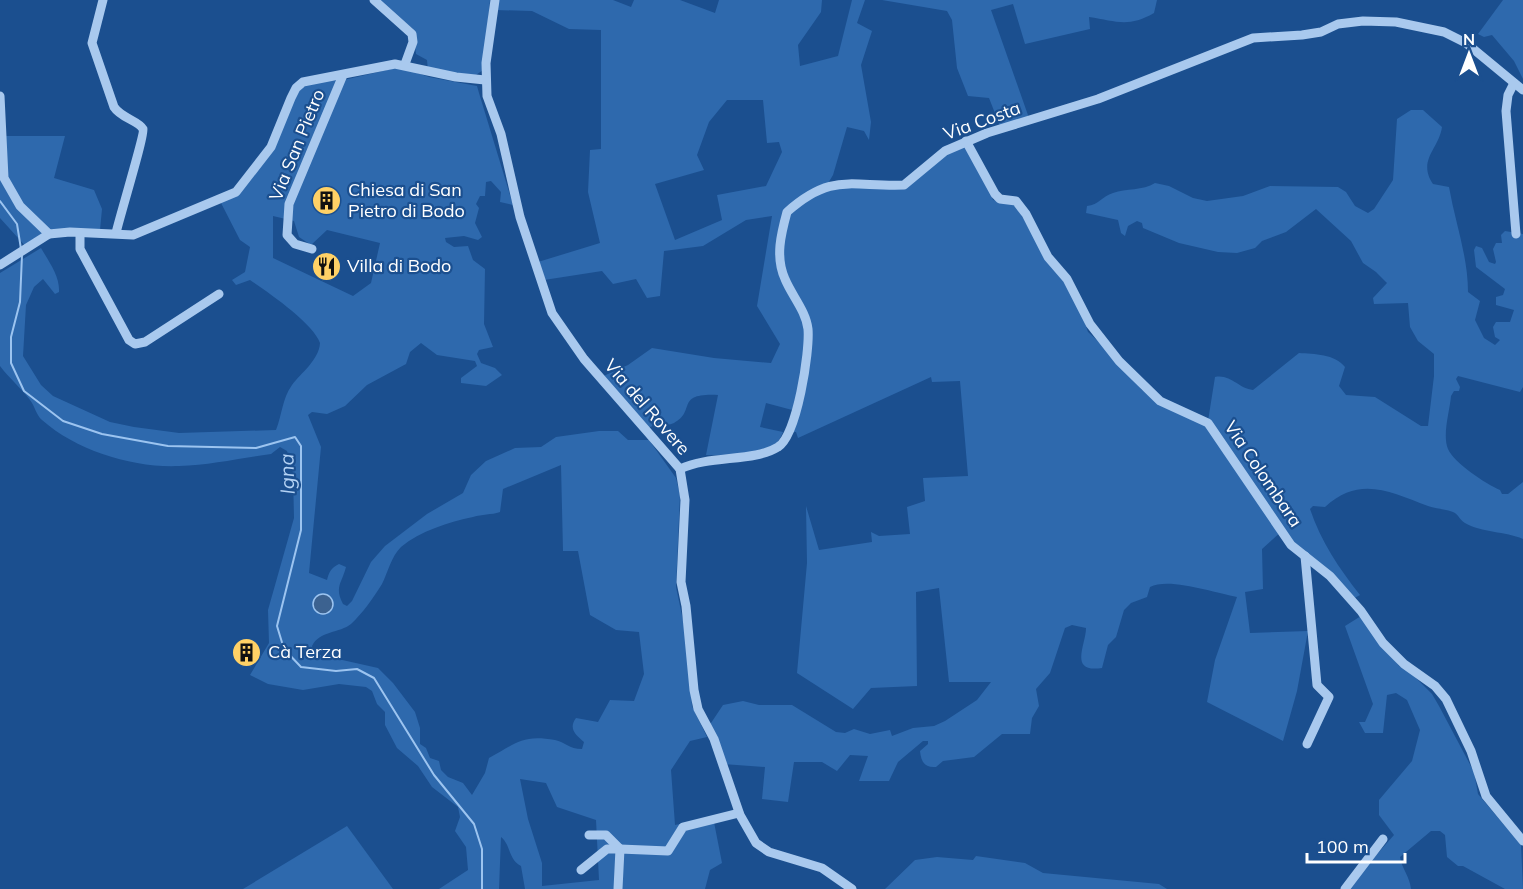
<svg xmlns="http://www.w3.org/2000/svg" width="1523" height="889" viewBox="0 0 1523 889" font-family="Mulish,sans-serif">
  <style>
    .green { fill: #2e69ad; fill-rule: evenodd }
    .water { fill: #3c6290; stroke: #9cc4f0; stroke-width: 1.5 }
    .lines { fill: none; stroke-linecap: round; stroke-linejoin: round }
    .stream { stroke: #9cc4f0; stroke-width: 2 }
    .minor { stroke: #a9c9ee; stroke-width: 9 }
    .labels { text-anchor: middle; stroke-width: 4.5; stroke-linejoin: round; paint-order: stroke }
    .street-label { font-size: 18px; fill: #fff; stroke: #1b4f8f }
    .poi-label { font-size: 18px; fill: #fff; stroke: #1b4f8f; text-anchor: start }
    .water-label { font-size: 20px; font-style: italic; fill: #b5d3f5; stroke: #1b4f8f }
  </style>
  <rect width="100%" height="100%" fill="#1b4f8f"/>
  <g class="green">
    <polygon points="377,0 490,0 483,70 476,75 428,71 427,60 416,54 413,29"/>
    <path d="M496,0H613L631,7L634,0H680L715,13L719,0H822L821,12L798,45L800,66L838,56L852,0H865L857,23L872,31L861,65L871,122L869,140L864,131L847,127L833,175L827,185L893,188L944,154V146L971,142L993,200L1014,203L1029,228L1069,278L1088,332L1113,355L1142,390L1208,421L1215,377C1231,374 1239,389 1253,390L1299,353C1314,354 1335,354 1345,367L1339,386L1346,395L1375,397L1421,426H1428L1434,376V354L1418,341L1410,327L1408,303L1374,304L1373,298L1387,283L1376,272L1363,263L1351,241L1316,209L1286,232L1262,241L1255,248L1237,253L1218,252L1179,243L1143,228L1142,223L1137,221L1128,226L1125,236L1121,233L1118,220L1086,213L1087,206C1099,205 1102,196 1113,193C1126,188 1143,191 1155,183L1169,186L1193,198L1207,201L1243,196L1270,186L1338,187L1346,192L1355,206L1368,213L1374,209L1393,180L1397,119L1411,110H1423L1442,127C1439,149 1417,160 1433,184L1449,187C1455,222 1468,256 1468,292L1480,301L1475,320L1484,338L1495,345L1500,340L1495,337L1493,327L1496,322H1510L1514,310L1496,305V297L1503,295L1505,289L1476,267L1474,250L1476,246L1482,248L1489,262L1495,264L1496,262L1493,249L1496,243H1502L1501,235L1505,231L1523,234V387L1520,392L1458,376L1456,379L1460,387L1459,391H1454L1451,396C1450,410 1442,435 1448,449C1454,463 1486,484 1500,490L1502,494H1508L1523,482V539C1505,531 1482,533 1465,523C1461,521 1459,516 1455,513C1448,509 1436,509 1428,506C1390,492 1360,475 1325,507L1313,506L1310,509C1321,542 1339,568 1360,595L1351,600L1282,531L1262,549L1263,589L1245,592L1250,633L1308,631L1297,691L1283,741L1207,702L1215,660L1237,597C1215,593 1169,577 1150,587L1147,597L1131,603L1124,610L1116,637L1108,645L1102,668C1068,673 1086,645 1086,628L1072,625L1065,628L1050,673L1036,689L1039,706L1032,718L1030,734H1002L974,757L943,761L936,767C925,768 921,762 920,751L928,744V741H923L898,762L889,781H859L868,756L850,755L837,771L822,762H794L788,802L762,799L765,767L723,764L709,726L723,705L743,701L759,705H792L836,732L845,733L854,729L870,734L890,730L892,736L913,728L934,726L945,721L977,700L991,682H949L939,588L916,592L917,686L871,688L853,709L797,673L807,563L806,506L819,550L872,542L871,532L879,536L910,534L907,507L925,501L923,478L968,476L960,381L932,382L931,377L798,438L796,432H791L796,411L766,403L760,427L783,432C771,464 734,455 706,455L718,395C674,393 697,411 674,423C665,427 655,423 646,429L599,378L628,365L652,348L714,358L771,363L780,344L757,306L772,216L746,220L703,246L664,251L660,296L647,298L636,279L613,284L602,271L544,280L538,262L600,243L588,192L590,150L601,149V30L569,29L532,11L495,10ZM727,100H763L767,143L779,142L782,152L766,186L717,195L722,220L675,240L655,184L704,170L697,155L709,122Z"/>
    <path d="M882,0H1157L1154,13C1128,28 1116,21 1089,17L1090,29L1025,44L1013,4L991,10L1029,118L1000,126L989,98L968,96L957,68L952,20L947,11Z"/>
    <polygon points="1503,0 1523,0 1523,79 1514,61 1492,35 1484,37 1478,34"/>
    <path d="M400,67L429,77L477,86L479,93L513,205L500,202L501,192L491,181L486,182L485,196H480L476,204L479,208L475,223L482,237L478,240L464,236L445,238L446,242L454,247L468,246L473,260L485,269L484,324L493,347L479,350L477,354L481,363L495,368L502,375L486,386L461,383V378L477,366L475,361L437,355L421,343L410,352L406,364L367,385L345,406L327,414L312,412L308,415L321,447L309,573L327,580C329,572 331,568 339,564L346,567C342,583 334,587 343,604L347,606L352,601L371,562L385,546L427,514L463,493L471,475L486,461L515,448L541,447L556,437L599,431H618L628,440H649L676,478L680,495L676,587L688,644L692,706L707,737L690,741L671,770L675,825L713,817L722,863L710,870L705,889H525L521,866C508,859 511,845 501,837L499,889H439L468,870L466,847L455,831L460,817L458,807L432,787L418,766L397,748L385,725V712L377,704L372,691L366,687L339,684L303,690L268,684L250,675L269,643L268,610L294,518L293,473L287,451L280,447L271,454C240,458 210,465 179,466C133,468 77,451 42,420C36,415 35,406 30,400C21,388 9,378 0,366V273L41,248C49,262 60,276 59,292L55,294L43,279L34,287L26,305L23,356L41,385L53,396L110,422L134,427L179,433L276,430C282,415 282,399 292,385C301,373 319,360 320,343C314,324 268,292 250,280L236,285L232,280L245,272L250,247L240,240L220,201L237,194L274,145L294,93L310,83L348,79ZM273,216L294,221L299,237L311,245L327,230L380,243L371,283L353,296L273,258ZM561,465L563,551H578L590,615L616,630L639,632L644,674L634,701L610,700L598,722L576,718C568,729 576,735 584,742L582,749C569,749 565,742 555,740C521,734 516,744 489,758L485,773L472,795L463,783L448,777L441,770L439,761L430,758L426,748L420,744V728L415,712L393,683L378,668L320,655L313,651L312,646C319,631 340,633 351,624C362,614 374,597 382,584C388,572 391,557 401,547C420,531 449,522 473,517C482,514 491,515 500,512L503,489ZM520,779L546,783L557,807L596,820L599,880L542,886V863L528,819Z"/>
    <polygon points="0,115 2,136 65,136 54,178 94,190 102,209 100,230 67,230 28,249 0,218"/>
    <path d="M1361,616L1399,666L1410,672L1432,694L1439,706L1474,772L1478,794L1521,845L1523,889H1505L1463,866H1458L1447,857L1445,835L1440,831H1431L1400,857C1402,869 1410,877 1411,889H1346L1394,835L1379,815V800L1412,761L1420,730L1407,700L1396,693L1387,695L1383,733H1365L1359,722H1365L1373,704L1345,626Z"/>
    <polygon points="347,826 393,889 243,889"/>
    <polygon points="976,856 1025,863 1043,873 1159,884 1167,889 885,889 915,860 937,857 973,860"/>
  </g>
  <circle class="water" cx="323" cy="604" r="10"/>
  <g class="lines">
    <g class="stream">
      <polyline points="0,201 17,224 21,249"/>
      <polyline points="22,255 20,302 11,337 11,363 24,391 63,421 102,434 168,446 256,448 295,437 301,446 301,530 277,626 284,649 301,667 336,671 357,669 374,678 434,775 474,824 482,849 482,889"/>
    </g>
    <g class="minor">
      <path d="M103,0L92,43L114,107C121,118 139,121 143,129C145,134 119,219 116,233"/>
      <polyline points="374,0 412,34 413,42 405,64"/>
      <polyline points="495,0 486,63 487,96 501,134 520,217 552,313 584,359 680,469 685,500 681,582 686,606 694,690 698,709 714,739 740,815 756,843 769,852 822,868 852,889"/>
      <polyline points="1514,83 1508,95 1506,111 1516,234"/>
      <polyline points="0,96 4,178 20,206 49,234"/>
      <polyline points="966,141 995,194 1000,199 1016,201 1026,214 1048,257 1067,279 1090,324 1119,361 1160,401 1208,423 1291,545 1330,576 1361,611 1383,643 1404,664 1435,686 1446,699 1471,751 1486,796 1523,841"/>
      <polyline points="80,233 80,249 129,340 135,344 145,342 219,294"/>
      <polyline points="312,249 295,244 287,235 289,204 343,75"/>
      <polyline points="0,265 49,234 70,232 133,235 236,192 271,147 291,98 296,88 303,82 395,64 456,77 485,80"/>
      <path d="M680,469C710,455 754,462 778,447C797,436 810,351 808,329C806,311 792,296 785,279C775,257 781,234 787,212C832,172 851,187 904,185L945,151L987,133L1098,99L1253,38L1302,35L1321,32L1338,24L1363,21L1396,22L1444,32L1466,43L1523,90"/>
      <polyline points="1305,556 1317,685 1329,697 1307,744"/>
      <polyline points="589,835 606,835 620,849"/>
      <polyline points="581,870 607,849 620,849"/>
      <polyline points="618,889 620,849 668,851 683,827 739,813"/>
      <polyline points="1345,889 1383,839"/>
    </g>
  </g>
  <defs>
    <symbol id="building-disc" viewBox="-11 -11 22 22"><circle r="9.5" fill="#ffd166" stroke="#1b4f8f"/><path d="M-4-6H4V6H1V3H-1V6H-4ZM-2.5-4.3h1.7v1.8h-1.7ZM.8-4.3h1.7v1.8H.8ZM-2.5-1h1.7V.8h-1.7ZM.8-1h1.7V.8H.8Z" fill="#111"/></symbol>
    <symbol id="restaurant-disc" viewBox="-11 -11 22 22"><circle r="9.5" fill="#ffd166" stroke="#1b4f8f"/><path d="M-5-6h1v4h1v-4h1v4h1v-4h1v5L-1.5 .5V6h-2V.5L-5-1ZM5-6V6H3V1.5H1.5Q1.5-4 5-6Z" fill="#111"/></symbol>
  </defs>
  <g fill-rule="evenodd">
    <use href="#building-disc" x="310" y="184" width="33" height="33"/>
    <use href="#restaurant-disc" x="310" y="250" width="33" height="33"/>
    <use href="#building-disc" x="230" y="636" width="33" height="33"/>
  </g>
  <g class="labels">
    <g class="street-label">
      <text transform="translate(982 121) rotate(-20)" y="6">Via Costa</text>
      <text transform="translate(297 145) rotate(-68)" y="6">Via San Pietro</text>
      <text transform="translate(647 407) rotate(49)" y="6">Via del Rovere</text>
      <text transform="translate(1263 474) rotate(56)" y="6">Via Colombara</text>
    </g>
    <g class="poi-label">
      <text x="348" y="196">Chiesa di San<tspan x="348" dy="21">Pietro di Bodo</tspan></text>
      <text x="347" y="272">Villa di Bodo</text>
      <text x="268" y="658">Cà Terza</text>
    </g>
    <g class="water-label">
      <text transform="translate(287 474) rotate(-92)" y="7">Igna</text>
    </g>
  </g>
  <g transform="translate(1469 54)" stroke="#1b4f8f" stroke-width="4.5" paint-order="stroke">
  <path d="M0-4.5L10 22L0 15L-10 22Z" fill="#ffffff"/>
  <text y="-9" font-size="16" font-weight="bold" text-anchor="middle" fill="#ffffff">N</text>
  </g>
  <path d="M1307 853v9h98v-9" fill="none" stroke="#ffffff" stroke-width="3"/>
  <text x="1316" y="853" font-size="18" fill="#ffffff" stroke="#1b4f8f" stroke-width="4.5" paint-order="stroke">100 m</text>
</svg>
